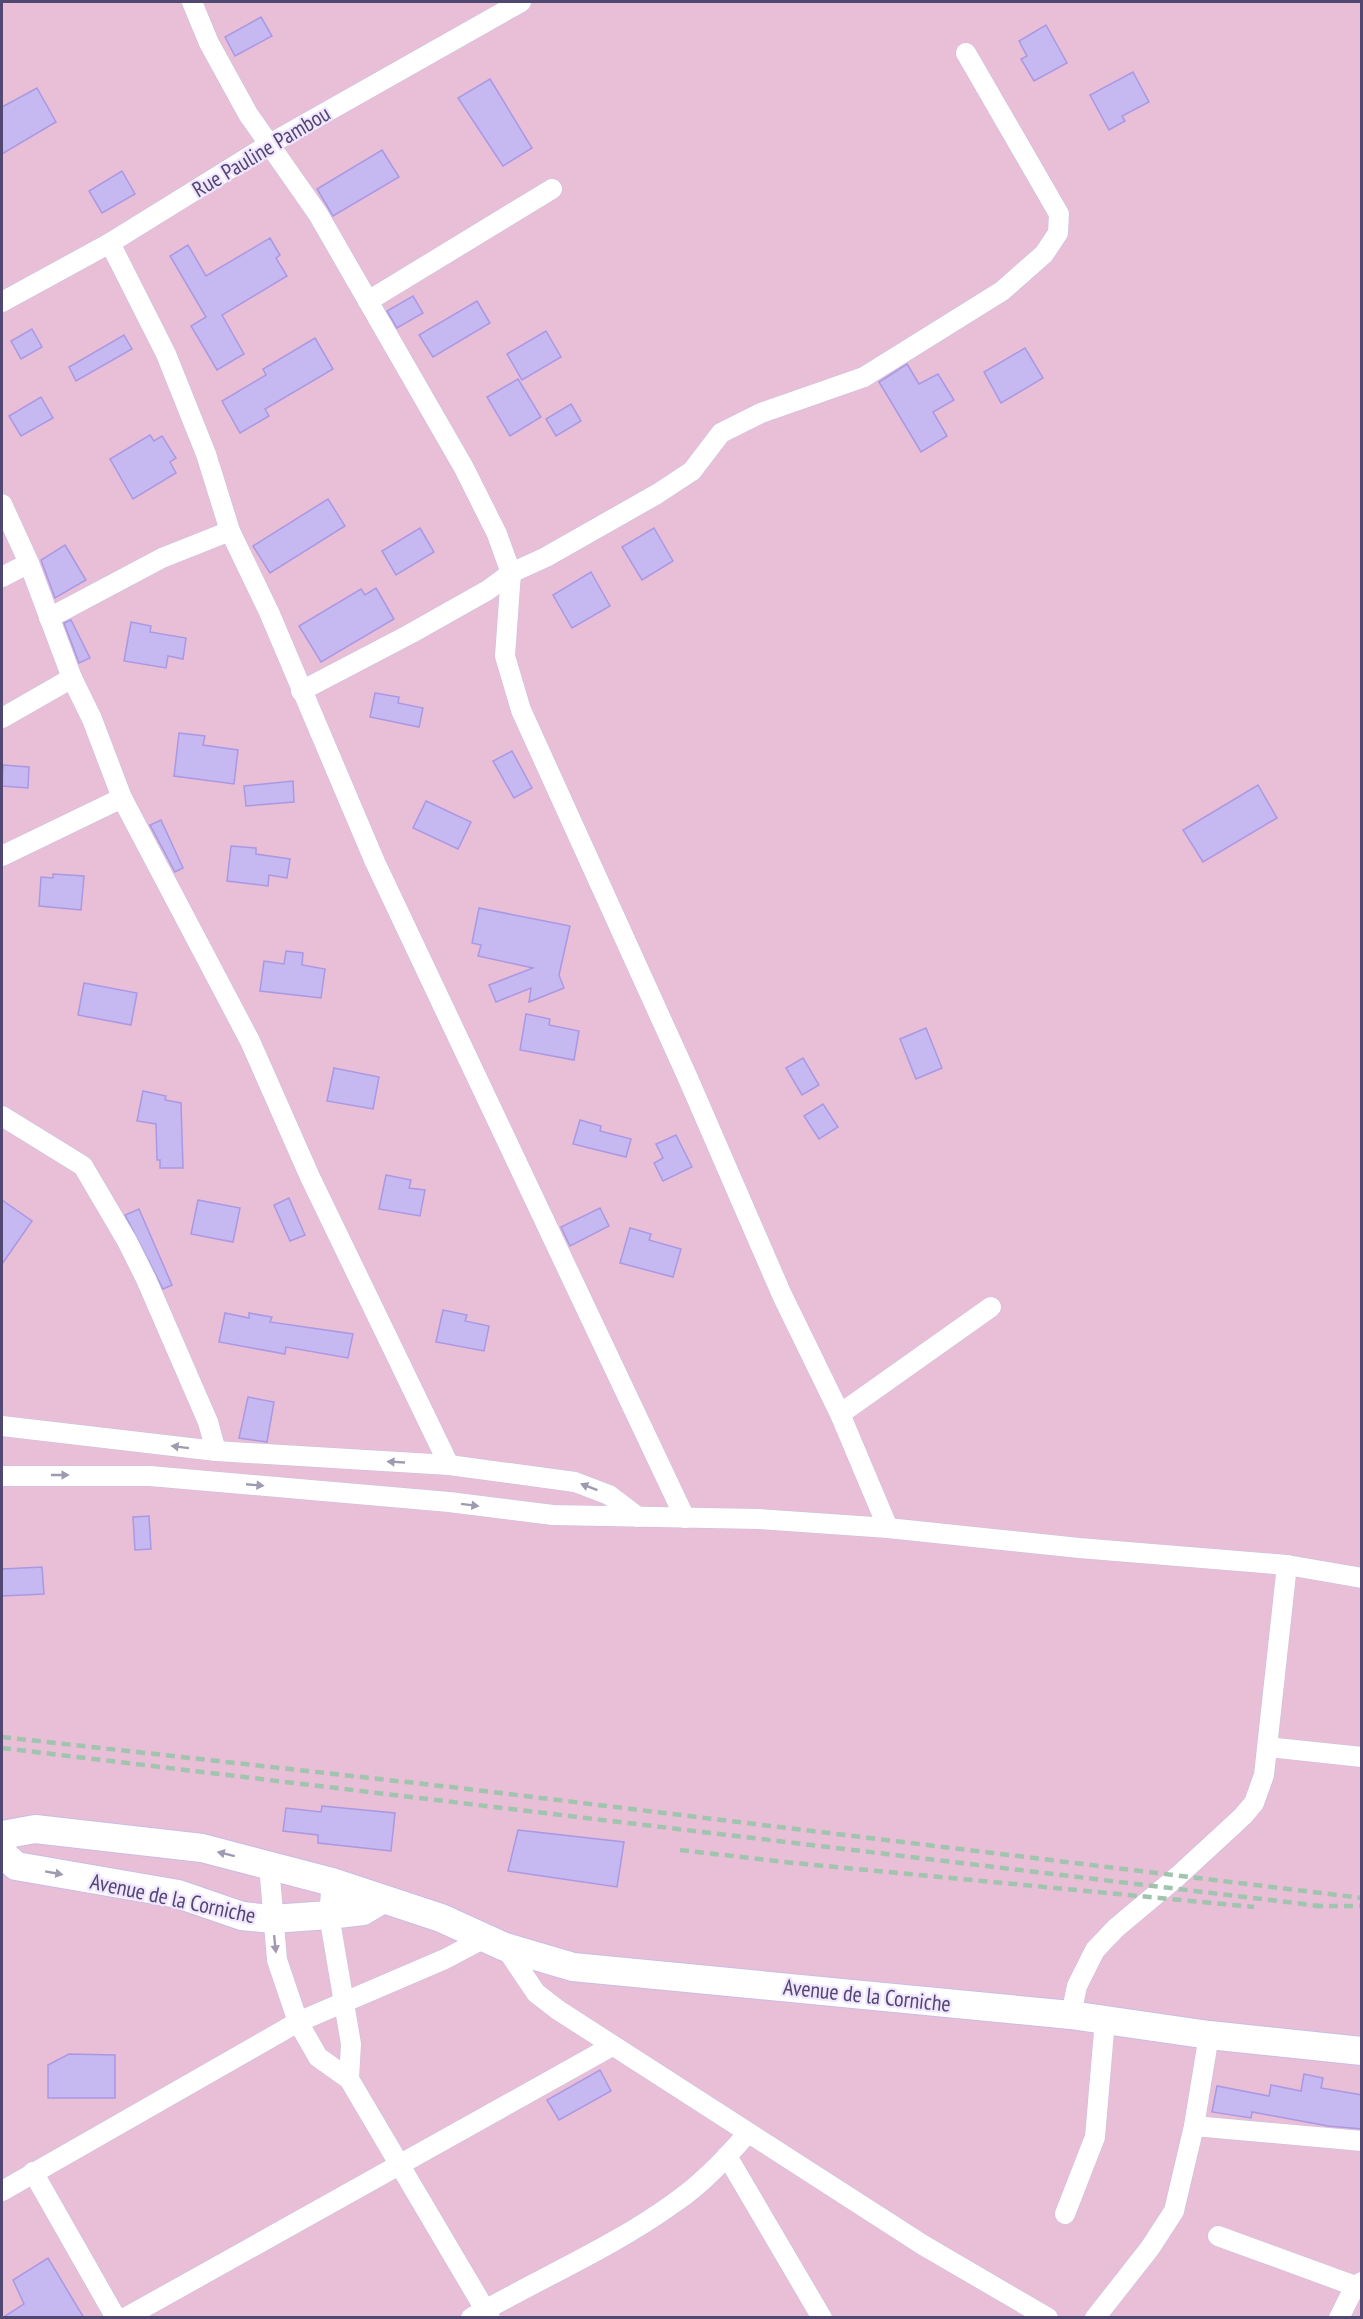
<svg xmlns="http://www.w3.org/2000/svg" width="1363" height="2319" viewBox="0 0 1363 2319" font-family="'PT Sans Narrow',sans-serif">
  <style>
    .green { fill: #e8bfd6 }
    .building { fill: #c6b8f1; stroke: #aa98e3; stroke-width: 1.5 }
    .lines { fill: none; stroke-linecap: round; stroke-linejoin: round }
    .street-casing { stroke: #cabfe1; stroke-width: 21 }
    .secondary-casing { stroke: #cabce6; stroke-width: 30 }
    .street { stroke: #fff; stroke-width: 20 }
    .secondary { stroke: #fff; stroke-width: 28 }
    .rail { stroke: #a0c4ae; stroke-width: 4.5; stroke-dasharray: 9 6; stroke-linecap: butt }
    .oneway { fill: #9f9ab1 }
    .labels { text-anchor: middle; stroke-width: 4.5; stroke-linejoin: round; paint-order: stroke }
    .street-label { font-size: 22px; fill: #514872; stroke: #f1e5ff }
  </style>
  <rect width="100%" height="100%" fill="#ede0fc"/>
  <rect class="green" x="2" y="2" width="1359" height="2315"/>
  <g class="building">
    <polygon points="261,17 272,36 235,56 225,37"/>
    <polygon points="1046,25 1067,63 1034,81 1021,59 1027,56 1019,41"/>
    <polygon points="1133,72 1149,102 1122,116 1125,121 1109,130 1090,95"/>
    <polygon points="490,79 532,148 503,166 458,98"/>
    <polygon points="37,88 56,122 2,154 2,107"/>
    <polygon points="382,150 399,177 333,216 317,189"/>
    <polygon points="122,171 135,194 102,213 89,191"/>
    <polygon points="270,238 280,255 276,258 287,276 222,315 244,354 217,370 191,326 206,317 170,256 188,245 206,276"/>
    <polygon points="413,296 423,313 397,328 387,311"/>
    <polygon points="477,301 490,323 433,357 419,335"/>
    <polygon points="32,329 42,347 21,359 11,341"/>
    <polygon points="546,331 561,357 522,380 507,354"/>
    <polygon points="124,335 132,349 76,381 69,367"/>
    <polygon points="315,338 333,369 265,409 269,416 240,433 222,401 266,375 263,369"/>
    <polygon points="1025,348 1043,378 1001,403 984,372"/>
    <polygon points="907,364 919,384 938,374 954,400 933,412 947,436 921,452 879,382"/>
    <polygon points="518,379 541,417 510,436 487,397"/>
    <polygon points="41,397 53,418 21,436 9,416"/>
    <polygon points="571,404 581,421 556,436 546,419"/>
    <polygon points="150,435 154,441 162,436 176,458 170,462 176,473 133,499 110,459"/>
    <polygon points="328,499 345,526 270,573 253,546"/>
    <polygon points="420,528 434,552 396,575 382,551"/>
    <polygon points="654,528 673,561 642,580 622,547"/>
    <polygon points="65,545 86,580 55,598 41,560"/>
    <polygon points="591,572 610,606 572,628 553,595"/>
    <polygon points="376,588 394,619 321,662 299,626 361,589 365,595"/>
    <polygon points="71,620 90,658 79,663 64,623"/>
    <polygon points="131,622 151,626 150,632 186,638 183,659 168,656 166,668 124,661"/>
    <polygon points="375,693 399,697 398,703 423,708 419,727 370,717"/>
    <polygon points="179,733 205,736 203,745 238,750 234,784 174,776"/>
    <polygon points="512,751 532,788 514,798 493,761"/>
    <polygon points="3,765 29,767 28,788 2,786"/>
    <polygon points="293,781 294,802 246,806 244,786"/>
    <polygon points="1258,785 1277,818 1203,862 1183,830"/>
    <polygon points="426,801 471,822 458,849 413,828"/>
    <polygon points="161,820 183,868 175,872 150,825"/>
    <polygon points="231,846 256,848 256,854 290,859 287,878 269,875 268,886 227,881"/>
    <polygon points="53,874 84,876 81,910 39,906 41,877 53,878"/>
    <polygon points="479,908 570,926 559,975 564,988 529,1002 531,988 496,1002 489,985 533,968 478,956 481,945 472,943"/>
    <polygon points="286,951 303,953 302,965 325,969 321,998 260,991 264,961 284,964"/>
    <polygon points="84,983 137,993 131,1025 78,1015"/>
    <polygon points="526,1014 550,1019 549,1025 579,1031 574,1060 520,1050"/>
    <polygon points="926,1028 942,1068 916,1079 900,1039"/>
    <polygon points="803,1058 819,1085 802,1095 786,1068"/>
    <polygon points="334,1068 379,1077 373,1109 327,1101"/>
    <polygon points="143,1091 166,1096 165,1100 181,1103 183,1168 160,1168 160,1160 157,1160 156,1124 137,1121"/>
    <polygon points="823,1104 838,1127 819,1139 804,1116"/>
    <polygon points="580,1120 601,1126 600,1131 631,1139 626,1157 573,1144"/>
    <polygon points="676,1135 692,1167 663,1181 654,1163 663,1158 656,1144"/>
    <polygon points="386,1175 411,1180 409,1188 425,1190 420,1216 379,1209"/>
    <polygon points="289,1198 305,1235 290,1241 274,1205"/>
    <polygon points="2,1200 32,1221 2,1264"/>
    <polygon points="198,1200 240,1208 233,1242 191,1234"/>
    <polygon points="600,1208 609,1226 570,1246 561,1227"/>
    <polygon points="139,1209 172,1285 163,1289 125,1215"/>
    <polygon points="630,1228 651,1234 649,1240 681,1249 673,1277 620,1263"/>
    <polygon points="443,1310 467,1315 465,1321 489,1326 484,1351 436,1342"/>
    <polygon points="225,1313 249,1318 249,1313 272,1317 270,1322 353,1334 348,1358 286,1347 285,1354 219,1342"/>
    <polygon points="248,1397 274,1402 267,1442 239,1438"/>
    <polygon points="149,1516 151,1549 135,1550 133,1517"/>
    <polygon points="42,1567 44,1594 2,1596 2,1569"/>
    <polygon points="322,1806 395,1813 391,1851 318,1843 318,1835 283,1831 286,1808 321,1812"/>
    <polygon points="518,1830 624,1842 617,1887 508,1871"/>
    <polygon points="69,2054 115,2055 115,2098 48,2098 48,2065"/>
    <polygon points="600,2070 611,2091 559,2120 547,2100"/>
    <polygon points="1304,2074 1323,2078 1321,2088 1362,2095 1362,2129 1328,2126 1252,2112 1251,2118 1212,2112 1217,2086 1269,2096 1271,2085 1301,2091"/>
    <polygon points="48,2258 84,2318 2,2318 24,2304 13,2280"/>
  </g>
  <g class="lines">
    <defs>
      <g id="street">
        <polyline points="192,2 209,43 248,114 318,214 464,468 497,534 511,573 505,656 521,710 687,1076 782,1295 840,1414 888,1528"/>
        <polyline points="110,243 166,354 206,454 230,531 269,612 375,862 685,1518"/>
        <polyline points="368,301 552,189"/>
        <polyline points="2,302 110,243 268,145 521,2"/>
        <polyline points="2,504 29,563 72,678 92,719 122,798 250,1041 310,1177 449,1465"/>
        <polyline points="2,577 29,563"/>
        <polyline points="49,618 162,558 230,531"/>
        <polyline points="301,691 410,634 488,590 511,573 546,557 657,494 692,471 721,433 761,413 864,377 1002,291 1044,254 1058,233 1059,214 966,53"/>
        <polyline points="2,718 72,678"/>
        <polyline points="2,856 122,798"/>
        <polyline points="2,1116 83,1166 127,1241 146,1279 208,1422 216,1451"/>
        <polyline points="840,1414 991,1307"/>
        <polyline points="2,1426 216,1451 449,1465 575,1482 609,1495 638,1517"/>
        <polyline points="2,1476 150,1476 449,1502 553,1515 759,1519 888,1528 1079,1548 1287,1565 1362,1578"/>
        <polyline points="1268,1747 1362,1757"/>
        <polyline points="269,1865 277,1960 298,2022 318,2057 349,2079 490,2318"/>
        <polyline points="332,1882 329,1915 351,2044 349,2079"/>
        <polyline points="505,1947 536,1993 558,2010 923,2245 1048,2318"/>
        <polyline points="1071,2015 1077,1986 1095,1950 1116,1928 1178,1876 1243,1816 1254,1803 1264,1775 1287,1565"/>
        <polyline points="1194,2126 1362,2141"/>
        <polyline points="727,2156 822,2318"/>
        <polyline points="33,2172 116,2318"/>
        <polyline points="2,2191 298,2022 445,1959 485,1938"/>
        <polyline points="1065,2214 1095,2137 1105,2020"/>
        <polyline points="1218,2236 1355,2286"/>
        <polyline points="125,2318 612,2046"/>
        <path d="M471,2318C538,2279 612,2248 674,2203C702,2184 725,2159 747,2134"/>
        <polyline points="1095,2318 1150,2248 1174,2211 1194,2126 1209,2035"/>
        <polyline points="1339,2318 1355,2286 1362,2282"/>
      </g>
      <g id="secondary">
        <polyline points="2,1835 35,1829 202,1848 332,1882 441,1918 505,1947 573,1967 1071,2015 1209,2035 1362,2051"/>
        <polyline points="2,1853 16,1866 178,1894 242,1916 272,1919 329,1915 363,1911 383,1899"/>
      </g>
    </defs>
    <use href="#street" class="street-casing"/>
    <use href="#secondary" class="secondary-casing"/>
    <use href="#street" class="street"/>
    <use href="#secondary" class="secondary"/>
    <g class="rail">
      <polyline points="2,1737 451,1787 1362,1898"/>
      <polyline points="2,1748 1320,1906"/>
      <polyline points="680,1850 794,1863 1254,1907"/>
      <polyline points="1314,1906 1362,1906"/>
    </g>
  </g>
  <defs><path id="oneway-solid" d="M-6-.8H1V-3.2L6.5 0L1 3.2V.8H-6Z" transform="scale(1.5)"/></defs>
  <g class="oneway">
    <use href="#oneway-solid" transform="translate(180 1447) rotate(-173)"/>
    <use href="#oneway-solid" transform="translate(396 1462) rotate(-177)"/>
    <use href="#oneway-solid" transform="translate(60 1475)"/>
    <use href="#oneway-solid" transform="translate(255 1485) rotate(5)"/>
    <use href="#oneway-solid" transform="translate(589 1487) rotate(-159)"/>
    <use href="#oneway-solid" transform="translate(470 1505) rotate(7)"/>
    <use href="#oneway-solid" transform="translate(226 1854) rotate(-166)"/>
    <use href="#oneway-solid" transform="translate(54 1873) rotate(10)"/>
    <use href="#oneway-solid" transform="translate(275 1944) rotate(84)"/>
  </g>
  <g class="labels">
    <g class="street-label">
      <text transform="translate(261 151) rotate(-31)" y="8">Rue Pauline Pambou</text>
      <text transform="translate(173 1898) rotate(12)" y="8">Avenue de la Corniche</text>
      <text transform="translate(867 1995) rotate(6)" y="8">Avenue de la Corniche</text>
    </g>
  </g>
  <rect width="1363" height="2319" fill="none" stroke="#514872" stroke-width="6"/>
</svg>
